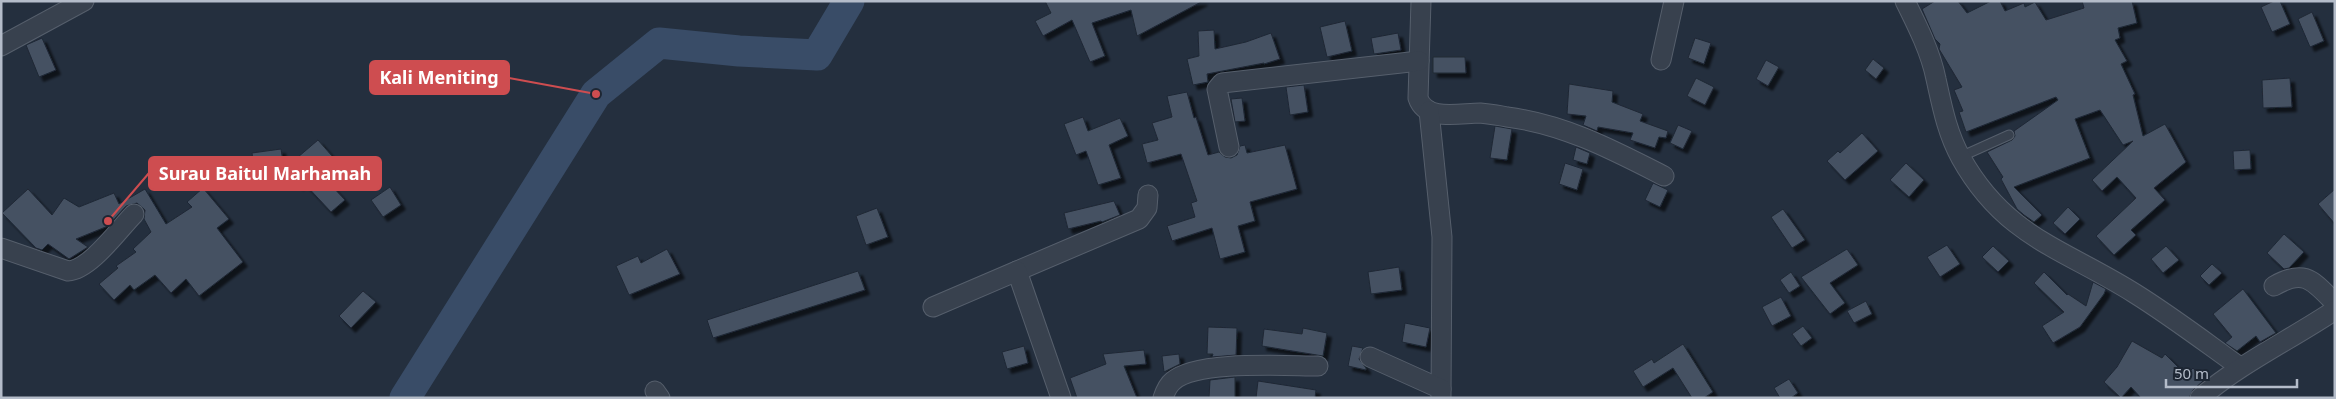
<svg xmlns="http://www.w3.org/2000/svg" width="2336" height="399" viewBox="0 0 2336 399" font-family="'Noto Sans',sans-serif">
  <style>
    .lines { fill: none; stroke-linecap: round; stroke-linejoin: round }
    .river { stroke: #394c67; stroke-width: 31 }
    .building { fill: #455162; stroke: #1f2835; filter: url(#shadow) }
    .service-casing { stroke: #565f6c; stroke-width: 11 }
    .minor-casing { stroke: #565f6c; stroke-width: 21 }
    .service { stroke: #38414e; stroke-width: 9 }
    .minor { stroke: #38414e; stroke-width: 19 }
    .leader { fill: none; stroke: #ce4d50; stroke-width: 2 }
    .callout-dot { fill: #ce4d50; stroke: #1d2633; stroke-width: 2 }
    .callout { fill: #ce4d50; stroke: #ce4d50; stroke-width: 2 }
    .callout-label { font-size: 18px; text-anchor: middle; font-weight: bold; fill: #fff }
  </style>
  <defs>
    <filter id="shadow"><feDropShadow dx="4.5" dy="4.5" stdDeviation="1" flood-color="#0009"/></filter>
  </defs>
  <rect width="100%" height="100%" fill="#242f3e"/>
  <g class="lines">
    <polyline class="river" points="405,398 596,94 659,43 739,51 817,55 849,1"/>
  </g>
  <g class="building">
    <polygon points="1045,1 1203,1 1137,36 1131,10 1092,23 1105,56 1090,62 1072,20 1043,36 1035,21 1051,13"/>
    <polygon points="1935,1 1958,1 1967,13 1991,1 2000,1 2005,11 2024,3 2025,7 2035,2 2046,20 2084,8 2082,1 2132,1 2137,23 2118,28 2120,38 2115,40 2127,61 2121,64 2135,94 2133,95 2143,136 2165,124 2186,162 2154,188 2165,200 2131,230 2136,235 2114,255 2096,236 2136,198 2117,177 2102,191 2092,180 2133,141 2123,145 2100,110 2075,119 2090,158 2014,187 2042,215 2034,222 2024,215 2017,209 2001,179 2003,177 1987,152 2012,140 2015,136 2014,131 2058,100 2056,97 1966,132 1959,112 1963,111 1954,90 1962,87 1939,49 1940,44 1935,39 1922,9"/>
    <polygon points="2274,1 2280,1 2290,24 2272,32 2261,7"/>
    <polygon points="2312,12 2324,41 2310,47 2298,19"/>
    <polygon points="1345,21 1352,51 1327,57 1320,27"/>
    <polygon points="1214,30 1215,49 1246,42 1271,33 1280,59 1264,64 1264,63 1207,74 1208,82 1193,85 1187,59 1199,56 1198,31"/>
    <polygon points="1398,33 1401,50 1374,54 1371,38"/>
    <polygon points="42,38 56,70 39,77 26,45"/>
    <polygon points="1695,38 1711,43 1704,64 1688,58"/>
    <polygon points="1433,57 1465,57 1466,73 1433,73"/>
    <polygon points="1873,59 1884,68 1876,79 1865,70"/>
    <polygon points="1766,60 1779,67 1768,86 1756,79"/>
    <polygon points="1696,78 1714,87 1705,105 1687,96"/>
    <polygon points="2290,78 2292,107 2263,108 2262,80"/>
    <polygon points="1569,84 1613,91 1612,102 1643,114 1640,121 1668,131 1666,138 1659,137 1655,148 1630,140 1633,133 1598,127 1597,131 1583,125 1586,116 1567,114"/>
    <polygon points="1304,85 1308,112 1290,115 1286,87"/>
    <polygon points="1187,92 1194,118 1196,117 1208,155 1219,152 1225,157 1231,158 1237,155 1240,146 1245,145 1247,153 1285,145 1297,189 1250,202 1255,221 1238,226 1245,252 1220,259 1212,228 1172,241 1167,226 1195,217 1191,203 1197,201 1181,154 1147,163 1142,144 1158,140 1152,123 1172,117 1167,96"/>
    <polygon points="1242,98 1245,121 1235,122 1231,99"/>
    <polygon points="1083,117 1088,131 1120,118 1128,136 1109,145 1121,178 1098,185 1086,151 1076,155 1064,124"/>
    <polygon points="1678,125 1692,131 1683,149 1670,143"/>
    <polygon points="1495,126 1512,129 1507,160 1490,158"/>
    <polygon points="1862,133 1878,151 1845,180 1827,161 1838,151 1840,153"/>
    <polygon points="318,140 332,156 317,170 345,200 331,212 303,182 299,186 284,169"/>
    <polygon points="1576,147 1590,153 1587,164 1573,160"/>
    <polygon points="281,149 284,169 255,174 252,153"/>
    <polygon points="2250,150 2251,169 2234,170 2233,151"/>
    <polygon points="1565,163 1583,169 1577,190 1559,184"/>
    <polygon points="1906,163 1924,180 1909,197 1890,180"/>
    <polygon points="1653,183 1668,190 1660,207 1645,200"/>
    <polygon points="390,187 401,205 383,217 371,200"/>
    <polygon points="203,188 229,219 217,228 243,262 199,296 186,279 171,293 155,275 134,290 130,285 114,300 99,284 118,268 116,266 136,252 133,249 151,232 144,219 145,210 137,203 126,206 108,226 76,239 88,247 69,259 48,244 42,250 36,248 2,213 28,189 52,215 64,198 79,207 114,193 119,204 145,189 166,224 192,207 187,202"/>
    <polygon points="2335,189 2335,224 2318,204"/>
    <polygon points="1114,201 1120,215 1102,222 1101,221 1068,229 1064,213"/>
    <polygon points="2068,207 2080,219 2065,234 2053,223"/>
    <polygon points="877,208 888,237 866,245 856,216"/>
    <polygon points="1783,209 1805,240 1792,248 1771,217"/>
    <polygon points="2284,234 2304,252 2289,268 2284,269 2267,253"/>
    <polygon points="1947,245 1960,264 1940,277 1927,257"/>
    <polygon points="1993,246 2009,261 1998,272 1982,257"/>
    <polygon points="2166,246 2179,260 2163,273 2151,259"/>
    <polygon points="667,249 680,274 629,295 616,266 638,256 641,263"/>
    <polygon points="1847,249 1858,265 1830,283 1845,303 1830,314 1801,277"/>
    <polygon points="2212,264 2222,273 2209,285 2200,276"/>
    <polygon points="1399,267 1402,290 1371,294 1368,272"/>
    <polygon points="858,271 865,290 713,338 707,320"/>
    <polygon points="1791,272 1800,286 1789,293 1780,280"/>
    <polygon points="2044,272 2067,295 2068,294 2086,306 2093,282 2106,289 2104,294 2080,327 2053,343 2042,326 2064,312 2034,283"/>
    <polygon points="2243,289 2276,333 2260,342 2256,336 2237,351 2225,343 2232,337 2213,314"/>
    <polygon points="363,291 376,302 351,328 339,316"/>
    <polygon points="1781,297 1791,316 1772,326 1762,307"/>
    <polygon points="1866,301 1872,314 1854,323 1847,311"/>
    <polygon points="1405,323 1430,328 1426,347 1402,342"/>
    <polygon points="1803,326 1812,338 1801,346 1792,334"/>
    <polygon points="1208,327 1237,328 1236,355 1212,357 1213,354 1207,354"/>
    <polygon points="1303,328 1327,333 1323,356 1262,346 1264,329 1302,334"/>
    <polygon points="2132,341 2162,358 2165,354 2186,375 2193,368 2204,380 2193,390 2189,398 2141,398 2131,387 2121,398 2104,382 2117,367"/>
    <polygon points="1683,344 1713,392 1704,398 1692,398 1673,368 1643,387 1633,371 1652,359 1654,363"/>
    <polygon points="1024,346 1028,363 1007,369 1002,352"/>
    <polygon points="1352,346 1363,348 1359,359 1366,368 1366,370 1348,366"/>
    <polygon points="1144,350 1146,364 1124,366 1137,398 1077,398 1070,378 1106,364 1103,354"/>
    <polygon points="1179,354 1180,364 1164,372 1162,356"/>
    <polygon points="1235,377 1235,398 1209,398 1210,380"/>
    <polygon points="1789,379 1798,393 1791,398 1780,398 1774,388"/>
    <polygon points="1258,381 1316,390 1315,398 1256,398"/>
  </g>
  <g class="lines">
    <defs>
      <polyline id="service" points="1960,157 2009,135"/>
      <g id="minor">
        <path d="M1421,1L1418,98C1426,122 1460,113 1480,113C1489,114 1498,115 1507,117C1564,124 1613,150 1664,176"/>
        <path d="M1905,1C1917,25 1931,53 1936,79C1942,106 1947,133 1961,158C2005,237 2064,249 2134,293C2171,316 2205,342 2240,367"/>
        <polyline points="1,46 84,1"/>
        <polyline points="1661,60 1674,1"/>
        <polyline points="1429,111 1442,237 1441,398"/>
        <polyline points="1229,147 1217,89 1222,83 1419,61"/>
        <path d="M1,248L68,271C90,270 119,229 134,214"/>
        <polyline points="1017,271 1139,219 1147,208 1148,195"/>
        <path d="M2274,286C2305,268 2313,281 2335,303"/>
        <polyline points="933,307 1017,271 1061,398"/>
        <polyline points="1370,357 1441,389"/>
        <polyline points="655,391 660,398"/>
        <path d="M1163,398C1165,392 1168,385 1173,381C1196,360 1286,366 1318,366"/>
        <path d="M2200,398C2241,363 2290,340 2335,310"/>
      </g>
    </defs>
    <use href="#service" class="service-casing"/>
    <use href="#minor" class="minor-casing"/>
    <use href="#service" class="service"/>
    <use href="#minor" class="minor"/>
  </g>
  <path class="leader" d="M596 94L509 78M108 221L149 173"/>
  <g class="callout-dot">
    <circle cx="596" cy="94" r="5"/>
    <circle cx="108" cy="221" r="5"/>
  </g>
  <g class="callout">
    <rect x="370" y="61" width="139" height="33" rx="5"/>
    <rect x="149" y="157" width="232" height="33" rx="5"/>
  </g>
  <g class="callout-label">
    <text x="439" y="84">Kali Meniting</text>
    <text x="265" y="180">Surau Baitul Marhamah</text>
  </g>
  <rect width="2336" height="399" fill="none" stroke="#b4bcc9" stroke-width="5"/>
  <path d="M2166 379v8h131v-8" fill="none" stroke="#b4bcc9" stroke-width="2.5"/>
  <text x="2174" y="379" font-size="15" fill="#b4bcc9" stroke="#1d2633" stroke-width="4" paint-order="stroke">50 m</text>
</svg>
